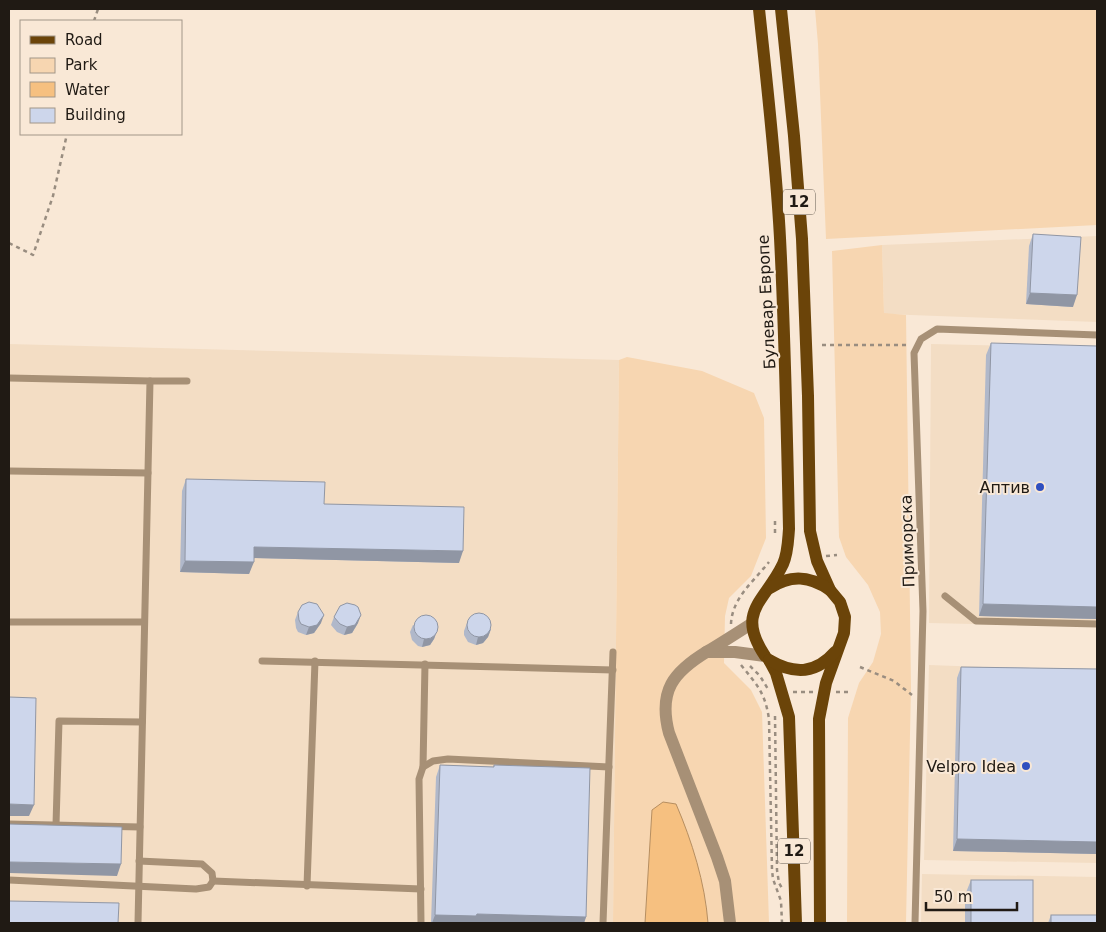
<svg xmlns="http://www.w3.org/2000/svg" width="1106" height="932" viewBox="0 0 1106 932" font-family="'DejaVu Sans',sans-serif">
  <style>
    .built { fill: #f3ddc4 }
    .green { fill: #f7d6b1 }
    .water { fill: #f6c080; stroke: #b68e60 }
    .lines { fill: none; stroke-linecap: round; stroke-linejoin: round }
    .path { stroke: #998d80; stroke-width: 2.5; stroke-dasharray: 4 4; stroke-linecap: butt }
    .service { stroke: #a79076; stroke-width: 7 }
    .tertiary { stroke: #a79076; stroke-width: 12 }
    .primary { stroke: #6b4409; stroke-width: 12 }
    .wall { fill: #b0b8ca }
    .shaded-wall { fill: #9096a4 }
    .building { fill: #cdd6eb; stroke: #9096a4 }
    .poi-dot { fill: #304fbf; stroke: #f9e8d6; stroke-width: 2 }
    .labels { text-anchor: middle; stroke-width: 4; stroke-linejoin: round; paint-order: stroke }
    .shield { fill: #f9e8d6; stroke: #61584e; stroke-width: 1 }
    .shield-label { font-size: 15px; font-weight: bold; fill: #201a14 }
    .street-label { font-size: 16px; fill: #201a14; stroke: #f9e8d6 }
    .poi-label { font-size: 16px; fill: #201a14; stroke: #f9e8d6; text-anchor: end }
  </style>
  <rect width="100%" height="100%" fill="#f9e8d6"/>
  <g class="built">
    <polygon points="1097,236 1097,322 884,314 882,245"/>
    <polygon points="9,344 619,360 613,923 9,923"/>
    <polygon points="931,344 1097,348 1097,627 929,623"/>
    <polygon points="929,665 1097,671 1097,863 924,860"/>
    <polygon points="922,874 1097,877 1097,923 921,923"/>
  </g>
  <g class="green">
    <polygon points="815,9 1097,9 1097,225 826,239 818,44"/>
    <polygon points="882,245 884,313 906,315 911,687 906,923 847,923 848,718 859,683 873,662 881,634 880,612 868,585 846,557 839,537 832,251"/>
    <polygon points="627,357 702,371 754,393 764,418 766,538 751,576 729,598 725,616 724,663 751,690 762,712 769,923 708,923 706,902 692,846 652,810 645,923 613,923 619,360"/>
  </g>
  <path class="water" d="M663,802L676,804C692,841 705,883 708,923H645L652,810Z"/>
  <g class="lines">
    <g class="path">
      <polyline points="94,21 98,9"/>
      <polyline points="9,243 33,255 53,196 67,134"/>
      <polyline points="822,345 908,345"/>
      <polyline points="775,533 775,518"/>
      <polyline points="826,556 837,555"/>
      <path d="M731,624C732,598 754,581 769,562"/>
      <path d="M741,665C757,685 765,692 769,719L772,870L773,879L781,901L782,923"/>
      <polyline points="750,666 760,676 768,689"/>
      <polyline points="860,667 894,681 912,695"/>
      <polyline points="793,692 813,692"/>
      <polyline points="836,692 849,692"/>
      <polyline points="775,716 777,870 779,883 783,890"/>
    </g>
    <g class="service">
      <polyline points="9,378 150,381 138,923"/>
      <polyline points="150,381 187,381"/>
      <polyline points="9,471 148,473"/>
      <polyline points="945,596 976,621 1097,624"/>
      <polyline points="9,622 144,622"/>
      <polyline points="262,661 613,670"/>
      <polyline points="423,767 425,664"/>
      <polyline points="9,824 140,827"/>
      <polyline points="56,825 59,721 142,722"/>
      <polyline points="9,880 196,889 209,887 213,881 212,873 202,864 139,861"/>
      <polyline points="213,881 421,889"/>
      <polyline points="307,886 315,661"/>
      <polyline points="421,923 419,779 423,767 433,761 448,759 609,767"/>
      <polyline points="603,923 613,652"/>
      <polyline points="915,923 923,611 914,353 921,339 937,329 1097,335"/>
    </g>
    <g class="tertiary">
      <polyline points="706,652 735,652 765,656"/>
      <path d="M730,923L725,881L717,857L669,733C658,691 673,672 708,651C723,642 737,633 751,624"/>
    </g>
    <g class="primary">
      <path d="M759,9C767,85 776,162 780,238C785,335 787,432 789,529C788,541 788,553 783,564C765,602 735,611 765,656"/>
      <polyline points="781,9 794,136 802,239 808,396 810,531 817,561 830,590 840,602 845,617 844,633 826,683 819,719 820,923"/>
      <path d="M770,588C791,574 810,576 830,590"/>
      <polyline points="769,660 776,673 789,717 796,923"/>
      <path d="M769,660C793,674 815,675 835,652"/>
    </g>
  </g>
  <g class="wall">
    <polygon points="1033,234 1073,307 1026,304 1029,246"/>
    <polygon points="991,343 1097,619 979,616 986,355"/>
    <polygon points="186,479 324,504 459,563 254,558 249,574 180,572 182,491"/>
    <polygon points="298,612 321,623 314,633 306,635 298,632 296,628 295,620"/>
    <polygon points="334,617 358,623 352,633 344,635 337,632 331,625"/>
    <polygon points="467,623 491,629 488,637 483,643 476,645 468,642 464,635 464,631"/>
    <polygon points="413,625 437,631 434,639 430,645 422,647 418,646 412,640 410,632"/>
    <polygon points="961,667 1097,669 1097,854 953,851 957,678"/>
    <polygon points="440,765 493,767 494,765 586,917 584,923 431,923 436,777"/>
    <polygon points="971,880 1033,923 965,923 965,895"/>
    <polygon points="1051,915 1097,923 1048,923"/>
  </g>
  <g class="shaded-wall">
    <polygon points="1030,293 1077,295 1073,307 1026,304"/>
    <polygon points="254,547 463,551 459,563 250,558"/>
    <polygon points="185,561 254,562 249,574 180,572"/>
    <polygon points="983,604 1097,607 1097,619 979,616"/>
    <polygon points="324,615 321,623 314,633 306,635 309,627"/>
    <polygon points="361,615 358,623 352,633 344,635 347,627"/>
    <polygon points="491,629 488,637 483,643 476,645 478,637"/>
    <polygon points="437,631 434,639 430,645 422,647 424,639"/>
    <polygon points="9,804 34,805 29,816 9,816"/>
    <polygon points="957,839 1097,842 1097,854 953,851"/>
    <polygon points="9,862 121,864 117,876 9,873"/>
    <polygon points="477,914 586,917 584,923 432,923 435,915"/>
  </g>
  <g class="building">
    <polygon points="1033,234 1081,237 1077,295 1030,293"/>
    <polygon points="991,343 1097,346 1097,607 983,604"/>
    <polygon points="186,479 325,482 324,504 464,507 463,551 254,547 254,562 185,561"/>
    <polygon points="309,602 317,604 324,615 317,625 309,627 301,624 299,620 298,612 302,605"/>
    <polygon points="347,603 355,605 358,607 361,615 355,625 347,627 340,624 334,617 340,606"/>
    <circle cx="479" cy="625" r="12"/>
    <circle cx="426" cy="627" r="12"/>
    <polygon points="961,667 1097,669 1097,842 957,839"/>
    <polygon points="9,697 36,698 34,805 9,804"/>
    <polygon points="440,765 494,767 494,765 590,768 586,917 477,914 476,916 435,915"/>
    <polygon points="9,824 122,827 121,864 9,862"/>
    <rect x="971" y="880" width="62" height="43"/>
    <polygon points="9,901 119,903 118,923 9,923"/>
    <rect x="1051" y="915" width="46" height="8"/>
  </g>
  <g class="poi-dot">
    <circle cx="1040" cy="487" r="5"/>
    <circle cx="1026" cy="766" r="5"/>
  </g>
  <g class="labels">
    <g class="shield">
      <rect x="783" y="189.5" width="32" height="25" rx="4"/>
      <rect x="778" y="838.5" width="32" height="25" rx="4"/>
    </g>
    <g class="shield-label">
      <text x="799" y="207">12</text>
      <text x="794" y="856">12</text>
    </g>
    <g class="street-label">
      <text transform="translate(766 302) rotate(-93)" y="6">Булевар Европе</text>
      <text transform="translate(907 541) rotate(-92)" y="6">Приморска</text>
    </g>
    <g class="poi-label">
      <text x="1030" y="493">Аптив</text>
      <text x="1016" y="772">Velpro Idea</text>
    </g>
  </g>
  <rect width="1106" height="932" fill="none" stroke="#201a14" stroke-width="20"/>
  <rect x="20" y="20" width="162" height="115" fill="#f9e8d6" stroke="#a29688"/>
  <rect x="30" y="36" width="25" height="8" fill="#6b4409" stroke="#a29688"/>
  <text x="65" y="45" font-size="15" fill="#201a14">Road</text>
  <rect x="30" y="58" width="25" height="15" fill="#f7d6b1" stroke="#a29688"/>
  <text x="65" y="70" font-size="15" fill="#201a14">Park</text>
  <rect x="30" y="82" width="25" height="15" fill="#f6c080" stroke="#a29688"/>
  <text x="65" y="95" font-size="15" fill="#201a14">Water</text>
  <rect x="30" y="108" width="25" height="15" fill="#cdd6eb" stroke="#a29688"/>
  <text x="65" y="120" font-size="15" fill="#201a14">Building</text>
  <path d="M926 902v8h91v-8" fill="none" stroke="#201a14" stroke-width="2.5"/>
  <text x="934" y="902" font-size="15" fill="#201a14" stroke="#f9e8d6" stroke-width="4" paint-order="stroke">50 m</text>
</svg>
